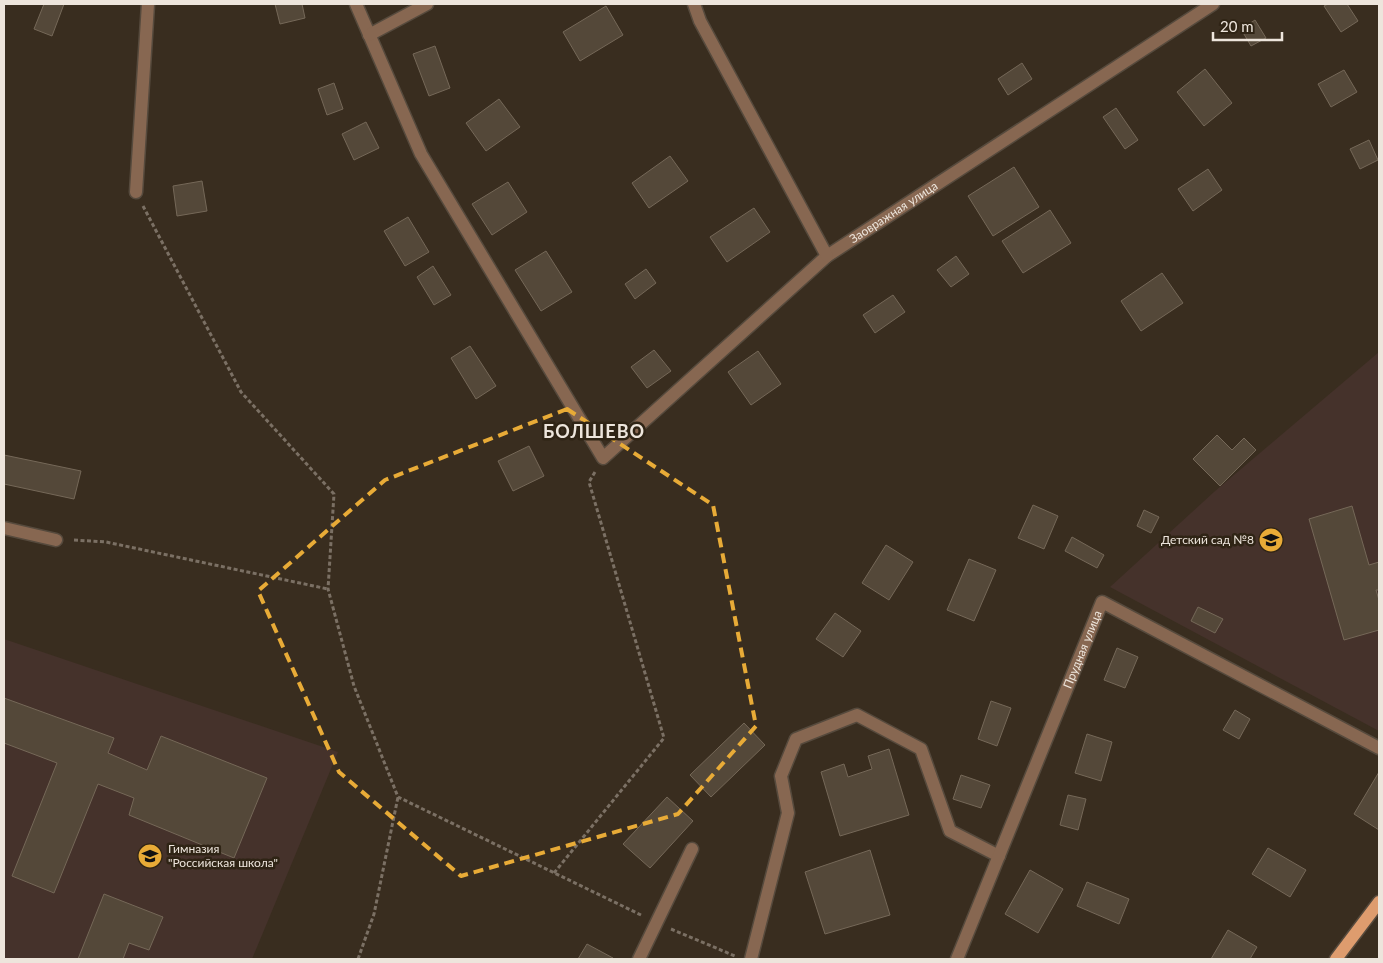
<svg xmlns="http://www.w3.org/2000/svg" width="1383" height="963" viewBox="0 0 1383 963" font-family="Lato,sans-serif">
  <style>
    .education { fill: #45322b }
    .building { fill: #544839; stroke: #756858 }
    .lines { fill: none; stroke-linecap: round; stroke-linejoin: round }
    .minor-casing { stroke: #564a3d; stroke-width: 15 }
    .major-casing { stroke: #564a3d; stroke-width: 15 }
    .path { stroke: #7b7064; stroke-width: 3; stroke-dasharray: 4 2.5; stroke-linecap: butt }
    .minor { stroke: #876751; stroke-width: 12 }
    .major { stroke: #de9c6e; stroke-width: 12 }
    .marked { fill: none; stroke: #e8ab37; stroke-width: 4; stroke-dasharray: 10 6; stroke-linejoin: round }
    .labels { text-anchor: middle; stroke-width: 5; stroke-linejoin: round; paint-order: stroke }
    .street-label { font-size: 12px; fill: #ede5dc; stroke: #2f2415 }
    .poi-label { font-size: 12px; fill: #ede5dc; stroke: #2f2415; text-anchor: end }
    .district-label { font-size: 18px; font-weight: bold; letter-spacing: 1px; fill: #ede5dc; stroke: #2f2415 }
  </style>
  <rect width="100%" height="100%" fill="#392d1f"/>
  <g class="education">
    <polygon points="1379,352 1379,731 1110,587 1214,492"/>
    <polygon points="4,639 338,752 252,959 4,959"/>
  </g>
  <g class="building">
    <polygon points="44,4 64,4 52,36 34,29"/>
    <polygon points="275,4 302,4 305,18 280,24"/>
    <polygon points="1328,4 1347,4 1358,21 1341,32 1324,6"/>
    <polygon points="606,6 623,35 580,61 563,32"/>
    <polygon points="1255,20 1266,38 1251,46 1241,29"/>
    <polygon points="435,46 450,88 429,96 413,54"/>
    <polygon points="1022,63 1032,79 1008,95 998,79"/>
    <polygon points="1205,69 1232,103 1204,126 1177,92"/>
    <polygon points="1344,70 1357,92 1331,107 1318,84"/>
    <polygon points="334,83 343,109 327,115 318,89"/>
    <polygon points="499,99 520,127 486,151 466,123"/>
    <polygon points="1116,108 1138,140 1125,149 1103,117"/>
    <polygon points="366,122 379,148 354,160 342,134"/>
    <polygon points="1369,140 1378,160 1360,169 1350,149"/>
    <polygon points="670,156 688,181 649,208 632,183"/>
    <polygon points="1014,167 1039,207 993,236 968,196"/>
    <polygon points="1208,169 1222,190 1193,211 1178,189"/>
    <polygon points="202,181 207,211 177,216 173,186"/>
    <polygon points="508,182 527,212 492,235 472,204"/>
    <polygon points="754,208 770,232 727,262 710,237"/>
    <polygon points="1050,210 1071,243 1023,273 1002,241"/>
    <polygon points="408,217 429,252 405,266 384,231"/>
    <polygon points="546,251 572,292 541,311 515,270"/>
    <polygon points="956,256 969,274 951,287 937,270"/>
    <polygon points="433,266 451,295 434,305 417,277"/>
    <polygon points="646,269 656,283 635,299 625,284"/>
    <polygon points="1162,273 1183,303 1141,331 1121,301"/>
    <polygon points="893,295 905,312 875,333 863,315"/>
    <polygon points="470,346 496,386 476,399 451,358"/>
    <polygon points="654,350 671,371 647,388 631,367"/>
    <polygon points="758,351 781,384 751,405 728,372"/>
    <polygon points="1217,435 1232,450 1244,438 1256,450 1220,486 1193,459"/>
    <polygon points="529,446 544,476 513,491 498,461"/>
    <polygon points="4,455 81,471 74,499 4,484"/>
    <polygon points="1033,505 1058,516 1044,549 1018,538"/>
    <polygon points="1352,506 1369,565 1379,562 1379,590 1376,590 1379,600 1379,630 1344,640 1309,519"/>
    <polygon points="1144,510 1159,517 1151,533 1137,526"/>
    <polygon points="1072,537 1104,555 1097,568 1065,551"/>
    <polygon points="886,545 913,562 889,600 862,583"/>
    <polygon points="969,559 996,570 974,621 947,610"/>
    <polygon points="1198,607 1223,619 1215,633 1191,621"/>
    <polygon points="835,613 861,631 843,657 816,639"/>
    <polygon points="1117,648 1138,657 1125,688 1104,680"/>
    <polygon points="4,698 114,738 108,753 147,770 161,736 267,778 234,858 129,815 134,798 98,784 54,893 12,876 57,763 4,743"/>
    <polygon points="991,701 1011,708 997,746 978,739"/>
    <polygon points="1235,710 1250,719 1239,739 1223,730"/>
    <polygon points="744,723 765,745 711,797 690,775"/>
    <polygon points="1087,734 1112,742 1101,781 1075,773"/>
    <polygon points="889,749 909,815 840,836 821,772 844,764 848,777 872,769 868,756"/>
    <polygon points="1379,772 1379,830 1354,814"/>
    <polygon points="961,775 990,785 981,808 953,799"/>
    <polygon points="1068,795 1086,799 1078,830 1060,825"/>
    <polygon points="667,797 693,821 650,868 623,844"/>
    <polygon points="1268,848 1306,870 1290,897 1252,874"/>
    <polygon points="870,850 890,915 825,934 805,872"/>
    <polygon points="1030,870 1063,889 1038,933 1005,914"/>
    <polygon points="1087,882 1129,899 1119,924 1077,906"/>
    <polygon points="104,894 163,917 149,950 129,943 123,959 78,959"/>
    <polygon points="1228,930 1257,947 1250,959 1211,959"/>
    <polygon points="587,944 613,958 612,959 578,959"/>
  </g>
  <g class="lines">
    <defs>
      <g id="minor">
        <path id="s1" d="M356,4L421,154L603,458L827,256L1213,4"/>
        <polyline points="694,4 700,21 827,256"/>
        <polyline points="369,35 427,4"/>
        <polyline points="136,192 148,4"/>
        <polyline points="4,528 56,540"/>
        <polyline points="639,959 692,849"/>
        <polyline points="751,959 788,813 781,776 796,739 857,715 921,749 950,831 999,856"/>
        <path id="s2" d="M957,959L1102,602L1379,748"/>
      </g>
      <polyline id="major" points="1336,959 1379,902"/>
    </defs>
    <use href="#minor" class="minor-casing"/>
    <use href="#major" class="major-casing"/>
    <g class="path">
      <polyline points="143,206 241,392 334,494 328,589 354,686 398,797 641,915"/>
      <polyline points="74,540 106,542 328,589"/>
      <polyline points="554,873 664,738 589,482 595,472"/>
      <polyline points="671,929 735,956"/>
      <polyline points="358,959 374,914 398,797"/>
    </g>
    <use href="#minor" class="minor"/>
    <use href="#major" class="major"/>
  </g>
  <path class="marked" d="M567,409L713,505L756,726L678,814L461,876L339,772L258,591L385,480Z"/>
  <defs>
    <symbol id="school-disc" viewBox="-11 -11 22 22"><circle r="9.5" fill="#e8ab37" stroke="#2f2415"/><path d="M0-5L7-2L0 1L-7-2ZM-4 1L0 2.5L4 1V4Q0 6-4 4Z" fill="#111"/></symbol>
  </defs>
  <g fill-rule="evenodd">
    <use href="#school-disc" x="1257" y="526" width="28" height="28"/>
    <use href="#school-disc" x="136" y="842" width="28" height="28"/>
  </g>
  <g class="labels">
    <g class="street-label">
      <text dy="4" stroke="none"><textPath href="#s1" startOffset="899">Заовражная улица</textPath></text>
      <text dy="4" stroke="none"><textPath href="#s2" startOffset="334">Прудная улица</textPath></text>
    </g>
    <g class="poi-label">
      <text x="1254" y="544">Детский сад №8</text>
      <text x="168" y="853" text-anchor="start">Гимназия<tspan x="168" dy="14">"Российская школа"</tspan></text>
    </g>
    <g class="district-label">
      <text x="594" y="438">БОЛШЕВО</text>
    </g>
  </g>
  <rect width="1383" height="963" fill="none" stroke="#ede5dc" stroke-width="10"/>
  <path d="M1213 32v8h69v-8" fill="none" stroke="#ede5dc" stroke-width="2.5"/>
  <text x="1220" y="32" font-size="15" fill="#ede5dc" stroke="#2f2415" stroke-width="4" paint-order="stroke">20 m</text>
</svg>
